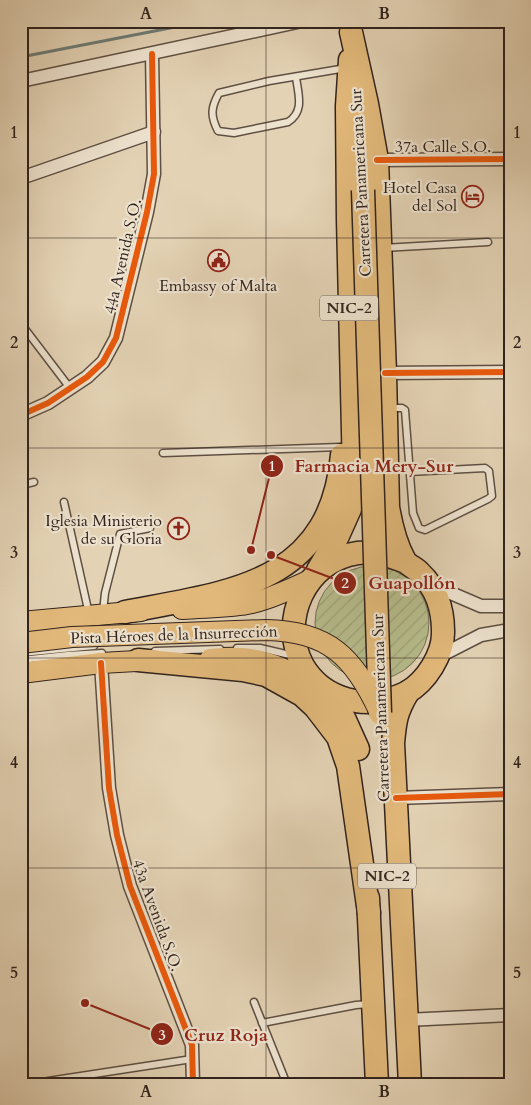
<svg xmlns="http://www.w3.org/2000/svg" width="531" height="1105" viewBox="0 0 531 1105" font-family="Cardo,serif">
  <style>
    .garden { fill: url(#garden-furrows); stroke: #746f54 }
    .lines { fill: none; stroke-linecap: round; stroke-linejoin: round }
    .stream { stroke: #6d7c75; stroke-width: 3 }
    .lane-casing { stroke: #5e4f43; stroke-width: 9 }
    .street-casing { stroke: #5e4f43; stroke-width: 15 }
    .primary-casing { stroke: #31231d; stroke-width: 22 }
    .highway-casing { stroke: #31231d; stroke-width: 25 }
    .lane { stroke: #ede2ce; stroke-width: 6 }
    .street { stroke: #ede2ce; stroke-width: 12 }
    .primary { stroke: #e2b97a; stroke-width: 20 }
    .highway { stroke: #e2b97a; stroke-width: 22 }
    .primary-bridge-casing { stroke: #31231d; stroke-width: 22; stroke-linecap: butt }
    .highway-bridge-casing { stroke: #31231d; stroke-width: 25; stroke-linecap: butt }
    .primary-bridge { stroke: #e2b97a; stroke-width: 20 }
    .highway-bridge { stroke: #e2b97a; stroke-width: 22 }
    .cycleway-casing { stroke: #ede2ce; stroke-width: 9 }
    .cycleway { stroke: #e8590c; stroke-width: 6 }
    .grid { fill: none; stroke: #31231d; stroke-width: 1; stroke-opacity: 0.55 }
    .labels { text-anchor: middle; stroke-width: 4.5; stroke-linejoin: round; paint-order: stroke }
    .shield { fill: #ede2ce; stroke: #695c52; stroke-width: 1 }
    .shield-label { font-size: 15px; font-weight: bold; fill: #31231d }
    .street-label { font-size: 16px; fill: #31231d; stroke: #ede2ce }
    .poi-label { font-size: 16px; fill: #31231d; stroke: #ede2ce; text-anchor: end }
    .leader { fill: none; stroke: #8f2418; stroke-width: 2 }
    .callout-dot { fill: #8f2418; stroke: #ede2ce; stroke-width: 2 }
    .mark-label { font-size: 15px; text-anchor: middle; font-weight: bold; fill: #fff }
    .callout-label { font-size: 18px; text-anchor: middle; font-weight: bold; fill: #8f2418; stroke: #ede2ce; stroke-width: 4.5; stroke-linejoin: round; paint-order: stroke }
    .neatline { fill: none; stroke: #31231d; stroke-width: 2 }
    .grid-label { font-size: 16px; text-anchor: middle; font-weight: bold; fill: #31231d }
  </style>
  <defs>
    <pattern id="garden-furrows" width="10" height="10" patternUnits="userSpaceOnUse" patternTransform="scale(1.25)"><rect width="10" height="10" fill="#b6bb8b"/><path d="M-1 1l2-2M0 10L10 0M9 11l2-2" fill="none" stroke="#9da078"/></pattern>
  </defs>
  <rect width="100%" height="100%" fill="#e3d2b4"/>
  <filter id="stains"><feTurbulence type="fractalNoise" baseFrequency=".004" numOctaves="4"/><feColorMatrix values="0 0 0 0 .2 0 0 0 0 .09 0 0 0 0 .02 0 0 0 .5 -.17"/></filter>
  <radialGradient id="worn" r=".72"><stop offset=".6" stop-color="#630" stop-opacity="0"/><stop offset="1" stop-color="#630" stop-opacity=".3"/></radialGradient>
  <circle class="garden" cx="372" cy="623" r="57"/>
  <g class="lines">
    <polyline class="stream" points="21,57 206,21"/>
    <defs>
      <g id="lane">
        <path d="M296,77C298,94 305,111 288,122L234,133L218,131C210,116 211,107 219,93L269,81L346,68"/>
        <polyline points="383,248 488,242"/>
        <polyline points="22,325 70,388"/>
        <polyline points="390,408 402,408 405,410 413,513 419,528 425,530 488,499 492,496 489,471 485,468 409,472"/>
        <polyline points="163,453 340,447"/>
        <polyline points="21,485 34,482"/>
        <polyline points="64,502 89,614"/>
        <polyline points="103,612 105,593 120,534 150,528"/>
        <polyline points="237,648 260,648 294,656"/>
        <polyline points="155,651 220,649"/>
        <polyline points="21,653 94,646"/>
        <polyline points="21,660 68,655 102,653"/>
        <polyline points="254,1002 286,1082"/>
        <polyline points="262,1023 356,1005 369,1004"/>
        <polyline points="48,1081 192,1059"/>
      </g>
      <g id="street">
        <polyline points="21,81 302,21"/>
        <polyline points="377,160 510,159"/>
        <polyline points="21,178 154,132"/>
        <polyline points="385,373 510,372"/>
        <polyline points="21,415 48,403 87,377 103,362 116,338 147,212 154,174 152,54"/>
        <polyline points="432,585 481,606 510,606"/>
        <polyline points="438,657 481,635 510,630"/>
        <polyline points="101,663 109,788 117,835 130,886 192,1045 193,1084"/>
        <polyline points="396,798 510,794"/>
        <polyline points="406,1020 510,1015"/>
      </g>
      <g id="primary">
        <path d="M182,609C205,607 230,608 252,603C272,598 291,589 310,580"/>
        <polyline points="21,622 141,611"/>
        <path d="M210,659C220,658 231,657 242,658C270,660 294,673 318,687"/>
        <polyline points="21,673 101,663 154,660"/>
      </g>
      <g id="highway">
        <path d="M351,32L367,104L377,160L385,373L388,507C391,525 396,545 405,561C409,566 416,568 420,573C436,588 443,609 443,631C444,654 426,682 406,693C385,703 362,705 340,697C323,691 312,681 303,666C278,620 306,560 358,553C376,551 391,556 406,562"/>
        <polyline points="318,570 337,538 350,509 354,474 348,219 347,106 350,60"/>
        <path d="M125,612C229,592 330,585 342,455"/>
        <polyline points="138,660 243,670 266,675 302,695 315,707 338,737 348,766 369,913"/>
        <polyline points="324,691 344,718 358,749"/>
        <path d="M408,692C396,712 395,721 393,743L410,1084"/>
        <polyline points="368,898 377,1084"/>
      </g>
    </defs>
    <use href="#lane" class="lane-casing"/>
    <use href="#street" class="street-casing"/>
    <use href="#primary" class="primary-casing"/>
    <use href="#highway" class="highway-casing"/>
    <use href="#lane" class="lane"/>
    <use href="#street" class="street"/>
    <use href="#primary" class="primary"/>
    <use href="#highway" class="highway"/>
    <defs>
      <path id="primary-bridge" d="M21,643L72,637L266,630C328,631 354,657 379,711"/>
      <polyline id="highway-bridge" points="363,190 380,713"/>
    </defs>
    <use href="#primary-bridge" class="primary-bridge-casing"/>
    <use href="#highway-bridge" class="highway-bridge-casing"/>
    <use href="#primary-bridge" class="primary-bridge"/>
    <use href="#highway-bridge" class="highway-bridge"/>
    <defs>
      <g id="cycleway">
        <polyline points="377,160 510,159"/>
        <polyline points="385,373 510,372"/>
        <polyline points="21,415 48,403 87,377 103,362 116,338 147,212 154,174 152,54"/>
        <polyline points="101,663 109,788 117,835 130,886 192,1045 193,1084"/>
        <polyline points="396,798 510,794"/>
      </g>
    </defs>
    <use href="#cycleway" class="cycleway-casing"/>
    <use href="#cycleway" class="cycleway"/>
  </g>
  <path class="grid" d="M266,21V1084M21,238H510M21,448H510M21,658H510M21,868H510"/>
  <defs>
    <symbol id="hotel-ring" viewBox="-11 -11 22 22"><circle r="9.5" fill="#ede2ce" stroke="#8f2418" stroke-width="1.5"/><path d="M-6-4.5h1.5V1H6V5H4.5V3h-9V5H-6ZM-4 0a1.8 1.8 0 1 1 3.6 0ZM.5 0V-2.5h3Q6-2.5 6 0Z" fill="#8f2418"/></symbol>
    <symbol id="civic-ring" viewBox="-11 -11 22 22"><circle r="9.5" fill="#ede2ce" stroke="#8f2418" stroke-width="1.5"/><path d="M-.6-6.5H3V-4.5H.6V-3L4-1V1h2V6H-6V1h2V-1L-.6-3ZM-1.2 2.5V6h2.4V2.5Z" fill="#8f2418"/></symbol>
    <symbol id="church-ring" viewBox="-11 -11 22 22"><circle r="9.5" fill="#ede2ce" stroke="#8f2418" stroke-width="1.5"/><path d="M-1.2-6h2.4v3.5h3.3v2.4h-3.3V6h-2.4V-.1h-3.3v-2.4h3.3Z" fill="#8f2418"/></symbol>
  </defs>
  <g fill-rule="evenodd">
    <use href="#hotel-ring" x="460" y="184" width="25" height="25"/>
    <use href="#civic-ring" x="206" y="248" width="25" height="25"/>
    <use href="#church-ring" x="166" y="516" width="25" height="25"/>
  </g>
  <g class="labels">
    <g class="shield">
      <rect x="320" y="295.5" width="58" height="25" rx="4"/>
      <rect x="358" y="863.5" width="58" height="25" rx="4"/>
    </g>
    <g class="shield-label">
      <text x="349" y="313">NIC-2</text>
      <text x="387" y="881">NIC-2</text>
    </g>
    <g class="street-label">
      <text x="443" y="152">37a Calle S.O.</text>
      <text transform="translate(360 183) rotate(-93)" y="6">Carretera Panamericana Sur</text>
      <text transform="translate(122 256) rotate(-77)" y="6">44a Avenida S.O.</text>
      <text transform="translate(174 634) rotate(-2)" y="6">Pista Héroes de la Insurrección</text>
      <text transform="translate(380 708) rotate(-92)" y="6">Carretera Panamericana Sur</text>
      <text transform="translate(158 915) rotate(70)" y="6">43a Avenida S.O.</text>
    </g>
    <g class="poi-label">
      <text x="457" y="193">Hotel Casa<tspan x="457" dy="18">del Sol</tspan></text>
      <text x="218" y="291" text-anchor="middle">Embassy of Malta</text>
      <text x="162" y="526">Iglesia Ministerio<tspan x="162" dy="18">de su Gloria</tspan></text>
    </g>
  </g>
  <path class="leader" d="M251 550L272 466M271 555L345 583M85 1003L162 1034"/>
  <g class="callout-dot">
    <circle cx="251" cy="550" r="5"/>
    <circle cx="271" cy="555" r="5"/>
    <circle cx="85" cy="1003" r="5"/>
    <circle cx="272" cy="466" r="12"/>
    <circle cx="345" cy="583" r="12"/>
    <circle cx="162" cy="1034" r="12"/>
  </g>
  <g class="mark-label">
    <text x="272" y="471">1</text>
    <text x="345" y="588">2</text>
    <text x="162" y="1040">3</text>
  </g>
  <g class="callout-label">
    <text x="374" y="472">Farmacia Mery-Sur</text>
    <text x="412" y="589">Guapollón</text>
    <text x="226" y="1041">Cruz Roja</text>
  </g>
  <rect width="531" height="1105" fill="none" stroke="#e3d2b4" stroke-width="55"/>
  <rect x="28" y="28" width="476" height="1050" class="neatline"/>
  <g class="grid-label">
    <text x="146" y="19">A</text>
    <text x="384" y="19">B</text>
    <text x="14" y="138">1</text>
    <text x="517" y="138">1</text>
    <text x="14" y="348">2</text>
    <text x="517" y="348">2</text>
    <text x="14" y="558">3</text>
    <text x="517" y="558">3</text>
    <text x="14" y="768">4</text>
    <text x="517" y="768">4</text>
    <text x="14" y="978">5</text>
    <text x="517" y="978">5</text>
    <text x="146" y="1097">A</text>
    <text x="384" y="1097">B</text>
  </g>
  <rect width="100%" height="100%" filter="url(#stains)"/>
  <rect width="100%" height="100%" fill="url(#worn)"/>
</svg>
